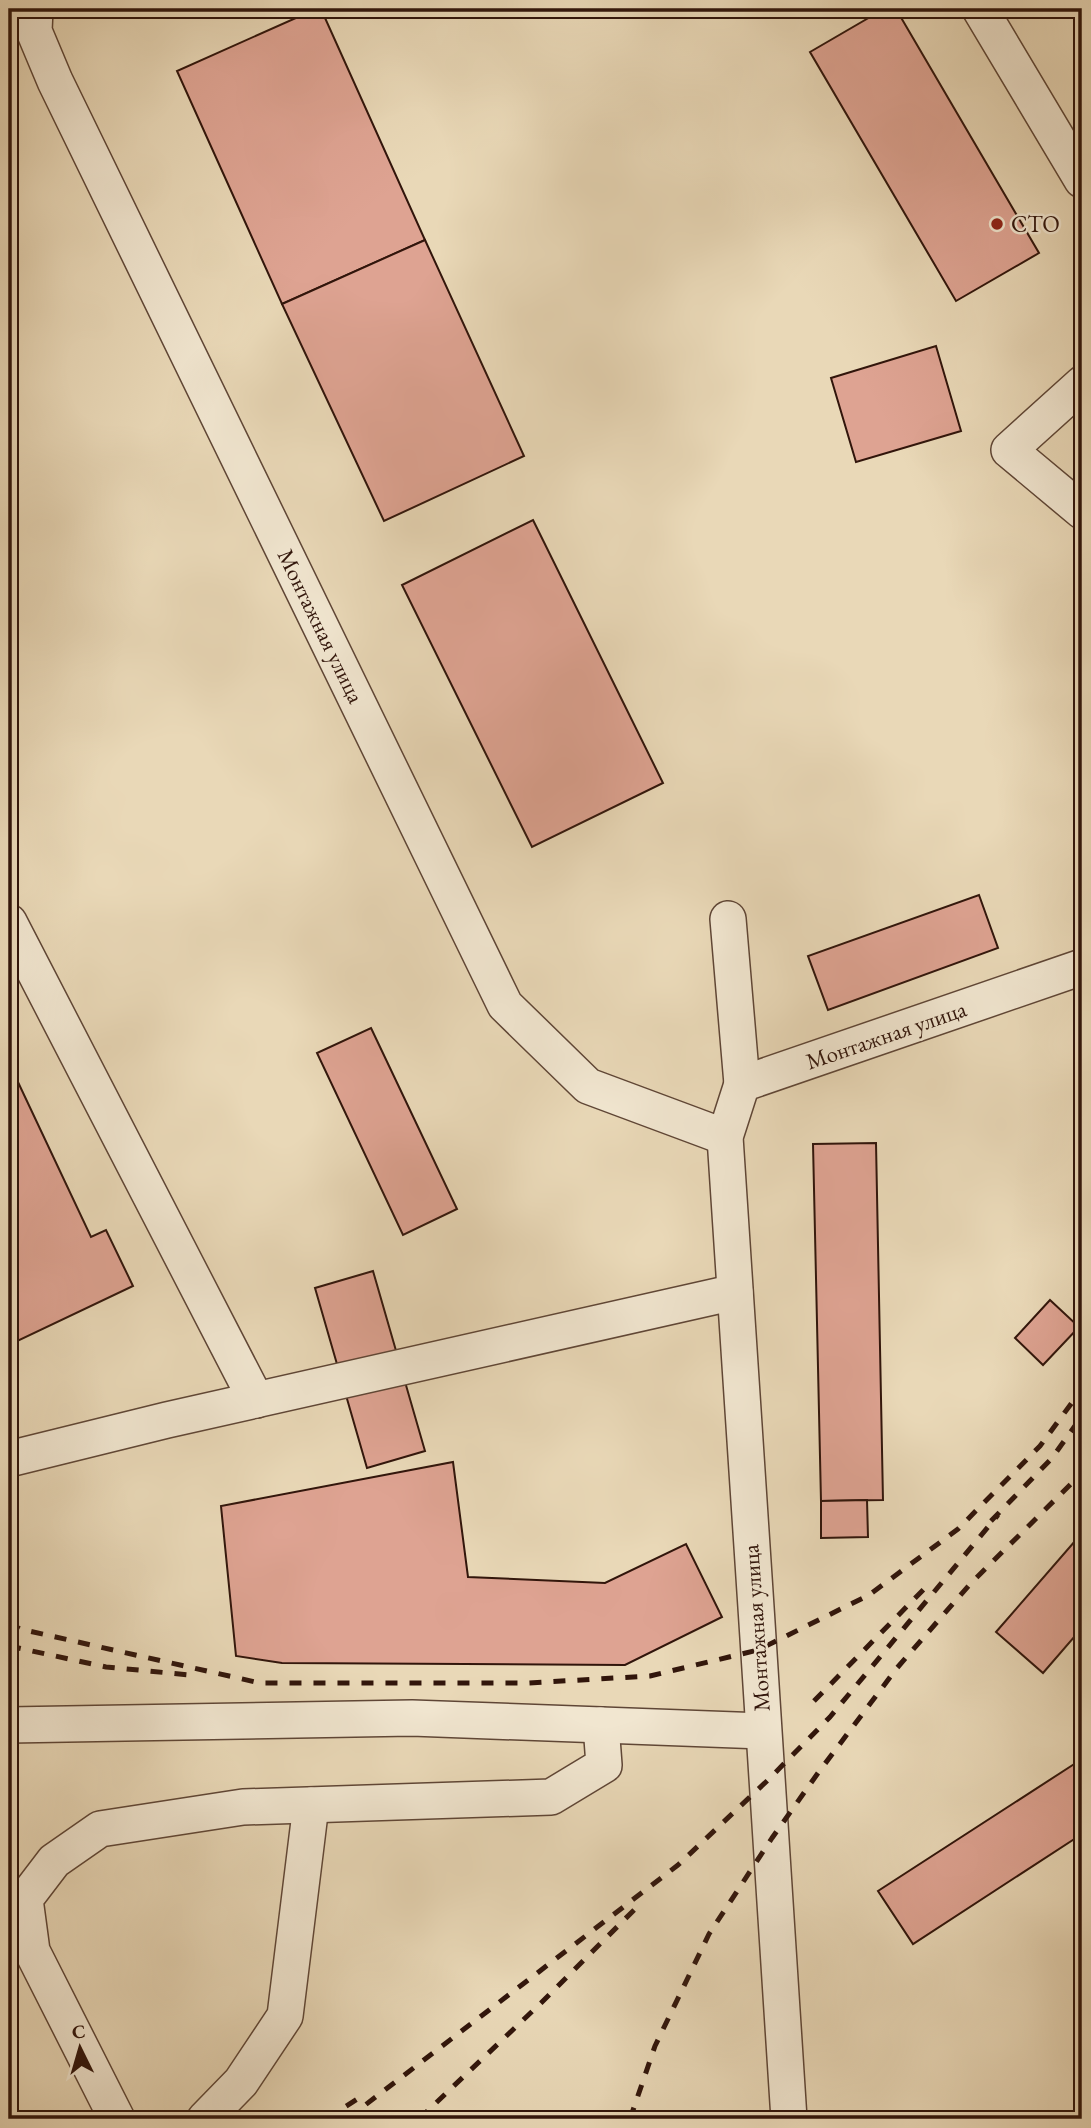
<svg xmlns="http://www.w3.org/2000/svg" width="1091" height="2128" viewBox="0 0 1091 2128" font-family="'EB Garamond',serif">
  <style>
    .building { fill: #dea392; stroke: #31150b; stroke-width: 2 }
    .lines { fill: none; stroke-linecap: round; stroke-linejoin: round }
    .minor-casing { stroke: #5f4636; stroke-width: 38 }
    .minor { stroke: #f1e6d0; stroke-width: 35 }
    .rail { stroke: #31150b; stroke-width: 5; stroke-dasharray: 12 12; stroke-linecap: butt }
    .poi-dot { fill: #8f2418; stroke: #f1e6d0; stroke-width: 2.5 }
    .labels { text-anchor: middle; stroke-width: 5; stroke-linejoin: round; paint-order: stroke }
    .poi-label { font-size: 23px; fill: #31150b; stroke: #f1e6d0; text-anchor: start }
    .street-label { font-size: 23px; fill: #31150b; stroke: #f1e6d0 }
  </style>
  <rect width="100%" height="100%" fill="#e9d8b7"/>
  <filter id="stains"><feTurbulence type="fractalNoise" baseFrequency=".00286" numOctaves="4"/><feColorMatrix values="0 0 0 0 .2 0 0 0 0 .09 0 0 0 0 .02 0 0 0 .5 -.17"/></filter>
  <radialGradient id="worn" r=".72"><stop offset=".6" stop-color="#630" stop-opacity="0"/><stop offset="1" stop-color="#630" stop-opacity=".3"/></radialGradient>
  <g class="building">
    <polygon points="316,9 321,9 425,240 282,304 177,71"/>
    <polygon points="884,9 896,9 1039,253 956,301 810,52"/>
    <polygon points="425,240 524,456 384,521 282,304"/>
    <polygon points="936,346 961,431 856,462 831,378"/>
    <polygon points="533,520 663,783 532,847 402,585"/>
    <polygon points="979,895 998,948 828,1010 808,956"/>
    <polygon points="371,1028 457,1209 403,1235 317,1053"/>
    <polygon points="9,1063 91,1237 106,1230 133,1286 9,1345"/>
    <polygon points="876,1143 883,1500 821,1501 813,1144"/>
    <polygon points="373,1271 425,1451 367,1468 315,1288"/>
    <polygon points="1050,1300 1079,1327 1043,1365 1015,1338"/>
    <polygon points="453,1462 468,1577 605,1583 686,1544 722,1617 625,1665 282,1663 236,1656 221,1506"/>
    <polygon points="867,1500 868,1537 821,1538 821,1501"/>
    <polygon points="1082,1533 1082,1628 1043,1673 996,1632"/>
    <polygon points="1082,1759 1082,1834 913,1944 878,1891"/>
  </g>
  <g class="lines">
    <defs>
      <g id="minor">
        <polyline points="35,9 34,31 55,81 505,1005 588,1086 725,1137"/>
        <polyline points="980,9 1082,180"/>
        <polyline points="1082,384 1009,450 1082,511"/>
        <polyline points="728,919 742,1084"/>
        <polyline points="9,922 256,1400"/>
        <polyline points="9,1459 167,1420 735,1292"/>
        <polyline points="9,1725 412,1718 763,1731"/>
        <polyline points="117,2119 32,1951 25,1899 54,1861 100,1829 243,1807 551,1797 604,1765 601,1725"/>
        <polyline points="205,2119 241,2082 285,2016 311,1805"/>
        <path d="M789,2119C769,1792 746,1464 725,1137L742,1084L1082,967"/>
      </g>
    </defs>
    <use href="#minor" class="minor-casing"/>
    <use href="#minor" class="minor"/>
    <g class="rail">
      <polyline points="1078,101 1082,109"/>
      <polyline points="991,1521 1052,1458 1082,1416"/>
      <polyline points="9,1623 20,1629 260,1683 528,1683 650,1676 758,1650 869,1595 958,1529 1040,1446 1082,1389"/>
      <polyline points="9,1646 106,1667 190,1675"/>
      <polyline points="814,1701 927,1586"/>
      <polyline points="326,2119 362,2096"/>
      <polyline points="347,2119 678,1865 768,1780 830,1717 998,1515"/>
      <polyline points="419,2119 541,2003 639,1905"/>
      <polyline points="630,2119 655,2046 709,1934 772,1838 818,1773 897,1668 971,1583 1082,1473"/>
    </g>
  </g>
  <circle class="poi-dot" cx="997" cy="224" r="7"/>
  <g class="labels">
    <g class="poi-label">
      <text x="1011" y="232">СТО</text>
    </g>
    <g class="street-label">
      <text transform="translate(321 626) rotate(64)" y="8">Монтажная улица</text>
      <text transform="translate(886 1035) rotate(-19)" y="8">Монтажная улица</text>
      <text transform="translate(756 1628) rotate(-94)" y="8">Монтажная улица</text>
    </g>
  </g>
  <rect width="1091" height="2128" fill="none" stroke="#e9d8b7" stroke-width="35"/>
  <rect x="10" y="10" width="1070" height="2107" fill="none" stroke="#31150b" stroke-width="3.5"/>
  <rect x="18" y="18" width="1056" height="2093" fill="none" stroke="#31150b" stroke-width="2"/>
  <g transform="translate(80 2048) rotate(355)" stroke="#f1e6d0" stroke-width="5" paint-order="stroke">
  <path d="M0-5L12 26L0 18L-12 26Z" fill="#31150b"/>
  <text y="-10" font-size="19" font-weight="bold" text-anchor="middle" fill="#31150b">С</text>
  </g>
  <rect width="100%" height="100%" filter="url(#stains)"/>
  <rect width="100%" height="100%" fill="url(#worn)"/>
</svg>
